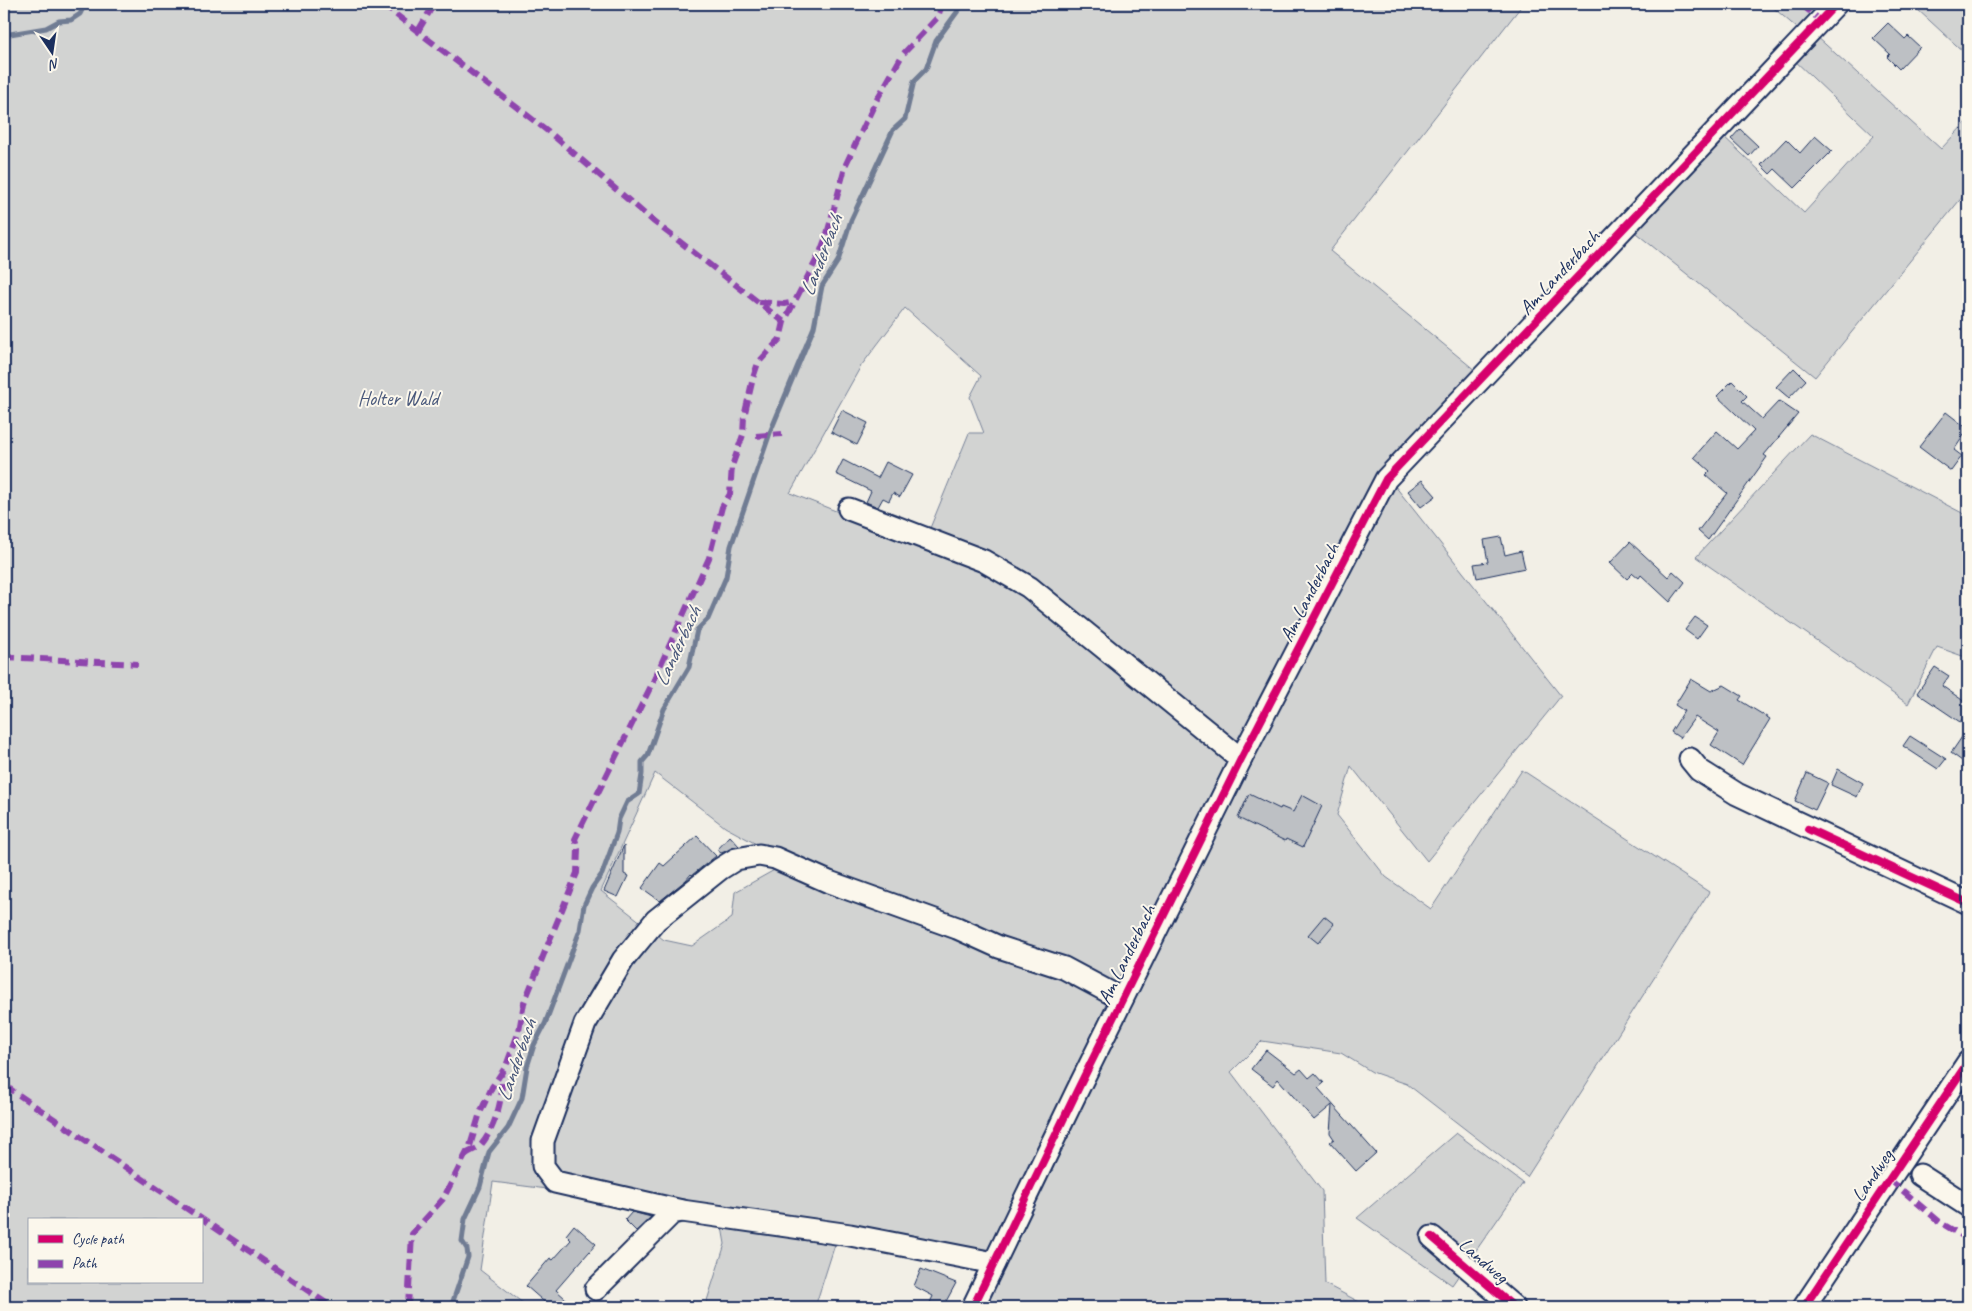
<svg xmlns="http://www.w3.org/2000/svg" width="1972" height="1311" viewBox="0 0 1972 1311" font-family="Caveat,sans-serif">
  <style>
    .green { fill: #d2d3d2; stroke: #768198; fill-rule: evenodd }
    .lines { fill: none; stroke-linecap: round; stroke-linejoin: round }
    .stream { stroke: #707b93; stroke-width: 5 }
    .building { fill: #bdc0c4; stroke: #1b2f5e }
    .minor-casing { stroke: #1b2f5e; stroke-width: 25 }
    .minor { stroke: #fbf7ec; stroke-width: 21 }
    .quiet { stroke: #8e44ad; stroke-width: 6; stroke-dasharray: 12 6; stroke-linecap: butt }
    .cycleway-casing { stroke: #fbf7ec; stroke-width: 11 }
    .cycleway { stroke: #d6006c; stroke-width: 8 }
    .labels { text-anchor: middle; stroke-width: 4; stroke-linejoin: round; paint-order: stroke }
    .street-label { font-size: 20px; fill: #1b2f5e; stroke: #fbf7ec }
    .park-label { font-size: 20px; fill: #49587b; stroke: #fbf7ec }
    .water-label { font-size: 21px; font-style: italic; fill: #465579; stroke: #fbf7ec }
  </style>
  <rect width="100%" height="100%" fill="#f2efe6"/>
  <filter id="ink" filterUnits="userSpaceOnUse"><feTurbulence type="fractalNoise" baseFrequency=".02" numOctaves="2"/><feDisplacementMap in="SourceGraphic" scale="10" xChannelSelector="R" yChannelSelector="G"/><feConvolveMatrix kernelMatrix="1 2 1 2 8 2 1 2 1" color-interpolation-filters="sRGB"/></filter>
  <g filter="url(#ink)">
    <g class="green">
      <path d="M4,4H1523L1330,251L1476,371L1381,475L1238,751L1031,579L928,533L969,433H984L970,397L981,376L905,308L861,366L790,493L981,568L1024,591L1235,758L991,1256L849,1228L493,1182L480,1270L528,1307H4ZM655,773L725,827L771,852L778,868L735,892L732,918L692,946L664,940L601,891ZM29,1220H201V1282H29Z"/>
      <polygon points="1769,4 1820,4 1797,28"/>
      <polygon points="1923,4 1968,4 1968,56 1917,9"/>
      <polygon points="1815,35 1941,149 1968,120 1968,190 1815,377 1631,229 1720,133 1804,213 1874,136 1792,58"/>
      <polygon points="1810,434 1968,516 1968,658 1937,647 1908,704 1696,557"/>
      <polygon points="1391,481 1561,696 1427,861 1351,766 1337,815 1386,877 1431,909 1522,770 1709,892 1527,1177 1407,1084 1372,1072 1341,1053 1262,1041 1231,1072 1322,1191 1325,1284 1369,1307 982,1307 1247,761 1288,693"/>
      <polygon points="1456,1133 1523,1183 1452,1285 1357,1218"/>
      <polygon points="721,1221 838,1235 815,1307 705,1307 725,1244"/>
    </g>
    <g class="lines">
      <g class="stream">
        <polyline points="4,35 46,28 59,21 71,20 80,14 85,4"/>
        <polyline points="451,1307 468,1257 467,1249 462,1241 465,1219 480,1187 489,1152 508,1128 522,1098 527,1067 534,1045 545,1024 580,930 584,905 592,888 602,874 617,833 619,819 627,802 639,794 642,774 642,762 648,755 664,709 689,667 697,630 708,619 726,577 731,546 771,430 814,327 822,286 838,261 851,220 893,130 905,119 914,81 926,69 936,41 963,4"/>
      </g>
    </g>
    <g class="building">
      <polygon points="1888,23 1905,39 1908,36 1920,47 1899,69 1887,57 1890,54 1873,38"/>
      <polygon points="1740,129 1758,146 1749,156 1731,139"/>
      <polygon points="1815,136 1832,151 1795,188 1775,169 1770,174 1761,165 1786,139 1800,153"/>
      <polygon points="1794,368 1806,380 1789,398 1776,387"/>
      <polygon points="1732,381 1747,396 1742,401 1762,419 1779,401 1798,414 1764,455 1767,457 1708,540 1698,531 1727,493 1706,475 1710,471 1694,457 1717,431 1737,449 1754,431 1717,396"/>
      <polygon points="842,410 868,423 857,445 831,432"/>
      <polygon points="1946,412 1968,429 1954,450 1962,456 1951,471 1919,447"/>
      <polygon points="843,460 878,478 886,462 912,475 900,497 893,493 889,501 883,498 878,507 866,502 871,491 836,474"/>
      <polygon points="1422,480 1436,496 1421,507 1408,491"/>
      <polygon points="1501,537 1505,555 1521,551 1525,568 1477,578 1474,564 1488,562 1484,540"/>
      <polygon points="1630,542 1668,577 1673,571 1685,582 1670,602 1641,575 1639,578 1633,573 1627,579 1610,563"/>
      <polygon points="1695,617 1707,625 1697,639 1685,630"/>
      <polygon points="1935,667 1949,676 1942,686 1968,704 1968,710 1960,722 1917,693"/>
      <polygon points="1691,679 1711,691 1724,685 1742,696 1739,700 1770,719 1742,765 1711,745 1719,732 1695,717 1680,738 1671,732 1684,711 1675,705"/>
      <polygon points="1968,728 1968,752 1962,761 1951,753"/>
      <polygon points="1910,736 1946,759 1938,769 1903,746"/>
      <polygon points="1838,769 1863,783 1857,797 1831,785"/>
      <polygon points="1807,773 1828,783 1815,810 1795,801"/>
      <polygon points="1249,794 1280,809 1281,807 1293,812 1302,795 1322,806 1303,847 1286,839 1285,841 1238,818"/>
      <polygon points="697,836 716,856 692,875 691,874 686,880 660,901 642,888 660,863 664,866"/>
      <polygon points="730,836 739,846 721,853 717,850"/>
      <polygon points="624,845 624,874 628,876 618,897 604,891"/>
      <polygon points="1324,916 1334,924 1318,943 1308,935"/>
      <polygon points="1266,1050 1296,1073 1301,1069 1309,1078 1315,1073 1324,1083 1318,1088 1376,1153 1356,1171 1330,1142 1334,1139 1330,1133 1332,1105 1314,1120 1278,1079 1273,1086 1251,1069"/>
      <polygon points="632,1212 651,1217 636,1231 625,1220"/>
      <polygon points="574,1225 596,1244 556,1290 575,1307 550,1307 526,1286 550,1258 553,1260 571,1240 566,1235"/>
      <polygon points="921,1269 956,1283 943,1307 928,1307 933,1296 914,1286"/>
    </g>
    <g class="lines">
      <defs>
        <g id="minor">
          <polyline points="849,509 984,561 1029,587 1241,759"/>
          <polyline points="1690,759 1699,770 1737,794 1968,903"/>
          <polyline points="1920,1175 1968,1206"/>
          <polyline points="682,1211 555,1182 543,1166 543,1141 585,1024 623,960 656,920 720,869 736,859 759,855 775,858 829,882 957,928 999,947 1064,968 1122,999"/>
          <polyline points="1432,1237 1514,1307"/>
          <polyline points="596,1289 672,1213 682,1211 850,1235 994,1263"/>
          <polyline points="973,1307 1077,1091 1241,759 1386,479 1836,4"/>
          <polyline points="1804,1307 1968,1062"/>
        </g>
      </defs>
      <use href="#minor" class="minor-casing"/>
      <use href="#minor" class="minor"/>
      <g class="quiet">
        <polyline points="382,4 549,132 653,221 784,322"/>
        <polyline points="1801,4 1820,20"/>
        <polyline points="418,31 434,4"/>
        <polyline points="759,302 785,304 794,302"/>
        <polyline points="756,436 782,434"/>
        <polyline points="4,657 138,664"/>
        <polyline points="4,1085 332,1307"/>
        <path d="M466,1154C470,1151 477,1149 480,1146C495,1130 505,1094 501,1074"/>
        <polyline points="1889,1179 1941,1223 1968,1239"/>
        <polyline points="408,1307 412,1234 443,1199 470,1146 480,1113 492,1087 506,1066 519,1031 524,1003 577,873 578,849 575,839 652,684 709,558 722,507 730,494 732,466 743,435 744,417 753,378 758,363 780,339 784,322 820,253 827,234 846,164 876,101 903,54 938,17 942,4"/>
      </g>
      <defs>
        <g id="cycleway">
          <polyline points="1808,829 1968,903"/>
          <polyline points="1432,1237 1514,1307"/>
          <polyline points="973,1307 1077,1091 1241,759 1386,479 1836,4"/>
          <polyline points="1804,1307 1968,1062"/>
        </g>
      </defs>
      <use href="#cycleway" class="cycleway-casing"/>
      <use href="#cycleway" class="cycleway"/>
    </g>
  </g>
  <g class="labels">
    <g class="street-label">
      <text transform="translate(1559 272) rotate(-47)" y="7">Am Landerbach</text>
      <text transform="translate(1309 592) rotate(-63)" y="7">Am Landerbach</text>
      <text transform="translate(1126 954) rotate(-64)" y="7">Am Landerbach</text>
      <text transform="translate(1872 1175) rotate(-56)" y="7">Landweg</text>
      <text transform="translate(1484 1260) rotate(41)" y="7">Landweg</text>
    </g>
    <g class="park-label">
      <text x="398" y="405">Holter Wald</text>
    </g>
    <g class="water-label">
      <text transform="translate(821 255) rotate(-69)" y="7">Landerbach</text>
      <text transform="translate(677 646) rotate(-65)" y="7">Landerbach</text>
      <text transform="translate(516 1060) rotate(-71)" y="7">Landerbach</text>
    </g>
  </g>
  <rect width="1972" height="1311" fill="none" stroke="#fbf7ec" stroke-width="20"/>
  <rect x="10" y="10" width="1952" height="1291" fill="none" stroke="#1b2f5e" stroke-width="2" filter="url(#ink)"/>
  <rect x="28" y="1218" width="175" height="65" fill="#fbf7ec" stroke="#a1a7b3"/>
  <rect x="38" y="1235" width="25" height="8" fill="#d6006c" stroke="#a1a7b3"/>
  <text x="72" y="1244" font-size="15" fill="#1b2f5e">Cycle path</text>
  <rect x="38" y="1260" width="25" height="8" fill="#8e44ad" stroke="#a1a7b3"/>
  <text x="72" y="1268" font-size="15" fill="#1b2f5e">Path</text>
  <g transform="translate(52 52) rotate(167)" stroke="#fbf7ec" stroke-width="4" paint-order="stroke">
  <path d="M0-4L9 19L0 12L-9 19Z" fill="#1b2f5e"/>
  <text y="-8" font-size="14" font-weight="bold" text-anchor="middle" fill="#1b2f5e">N</text>
  </g>
</svg>
